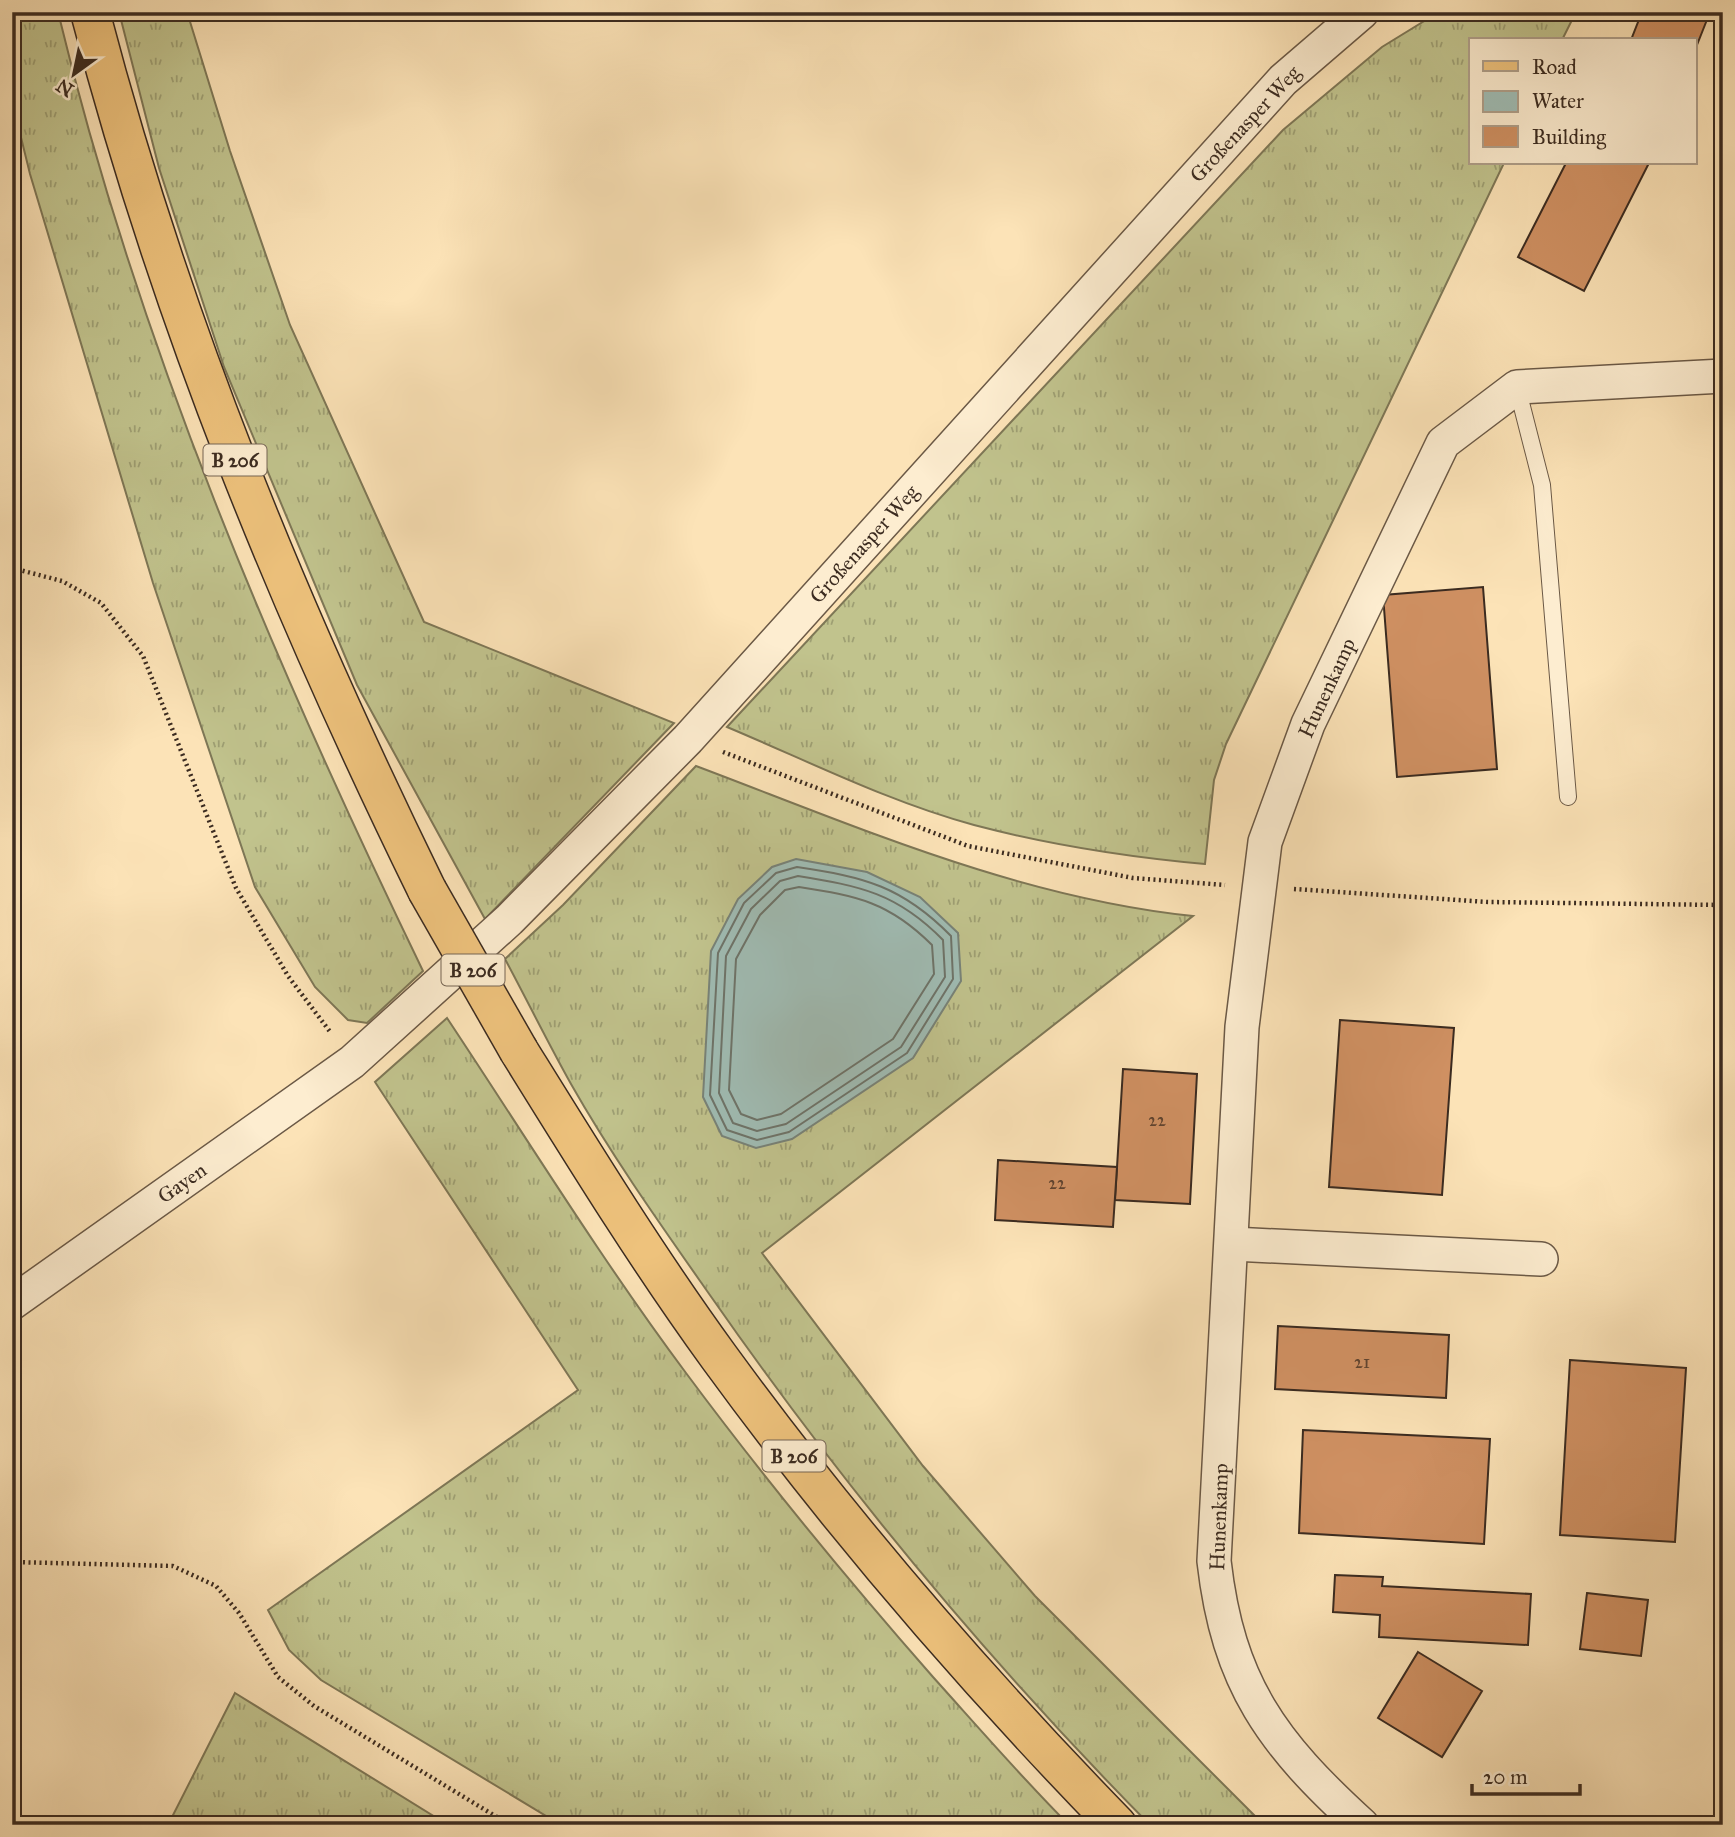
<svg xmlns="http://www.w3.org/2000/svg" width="1735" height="1837" viewBox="0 0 1735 1837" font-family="'IM FELL Great Primer',serif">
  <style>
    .grass { fill: url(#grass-tufts); stroke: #7e7756; stroke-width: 2 }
    .water { fill: #a0bdb5; stroke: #788379; stroke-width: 2 }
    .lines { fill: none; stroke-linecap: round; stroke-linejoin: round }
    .shore { stroke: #6e746a; stroke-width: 2 }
    .building { fill: #cf9062; stroke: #3b2b20; stroke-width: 2 }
    .lane-casing { stroke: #6b5946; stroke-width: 18 }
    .street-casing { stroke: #6b5946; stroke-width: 36 }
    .primary-casing { stroke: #3b2b20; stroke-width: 41 }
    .path { stroke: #3b2b20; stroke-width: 4.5; stroke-dasharray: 2 3.5; stroke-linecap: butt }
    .lane { stroke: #fdedd0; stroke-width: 16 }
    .street { stroke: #fdedd0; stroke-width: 33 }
    .primary { stroke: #eec27c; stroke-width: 38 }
    .primary-bridge-casing { stroke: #3b2b20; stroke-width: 41; stroke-linecap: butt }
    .primary-bridge { stroke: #eec27c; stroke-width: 38 }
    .labels { text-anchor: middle; stroke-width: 5; stroke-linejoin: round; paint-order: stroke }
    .number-label { font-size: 18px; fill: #604430 }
    .shield { fill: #fdedd0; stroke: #756555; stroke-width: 2 }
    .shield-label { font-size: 19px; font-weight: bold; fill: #3b2b20 }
    .street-label { font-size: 21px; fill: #3b2b20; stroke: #fdedd0 }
  </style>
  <defs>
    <pattern id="grass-tufts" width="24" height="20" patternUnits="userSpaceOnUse" patternTransform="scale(1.75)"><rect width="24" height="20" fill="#c1c38d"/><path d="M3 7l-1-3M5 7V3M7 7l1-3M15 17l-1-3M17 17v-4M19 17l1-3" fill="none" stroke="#9e9f73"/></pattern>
  </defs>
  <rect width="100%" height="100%" fill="#fce3b7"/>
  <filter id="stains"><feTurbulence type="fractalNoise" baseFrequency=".00286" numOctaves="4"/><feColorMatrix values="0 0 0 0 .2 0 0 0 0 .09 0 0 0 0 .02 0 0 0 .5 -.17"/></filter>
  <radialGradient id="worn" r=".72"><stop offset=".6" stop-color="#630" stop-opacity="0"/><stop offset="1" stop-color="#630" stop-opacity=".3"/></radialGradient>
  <g class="grass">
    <path d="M12,12H58C138,345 274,663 423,971L367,1023L348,1020L315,987L255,887L153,583L30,174L12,101Z"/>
    <polygon points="119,12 187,12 230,151 290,325 424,622 674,723 485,919 357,685 224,367 159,168"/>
    <path d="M1439,12H1576L1562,40H1471V163H1504L1226,744L1214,780L1205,864C1128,857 1050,845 974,825C889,802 808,761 727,727L1283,130L1382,47Z"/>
    <path d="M696,766C858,827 1019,898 1193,916L762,1253L923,1466L1035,1596L1264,1825H1150C988,1661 843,1486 712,1298C663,1228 613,1158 571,1084C548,1043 527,1000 505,959L563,905Z"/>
    <path d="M447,1018C526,1137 601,1259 686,1373C764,1478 847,1579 933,1677C978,1727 1022,1778 1069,1825H561L321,1680L289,1650L268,1610L578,1390L375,1082Z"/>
    <polygon points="235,1693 448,1825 168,1825"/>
  </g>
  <polygon class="water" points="796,859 867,872 920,897 958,933 961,981 913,1058 792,1139 756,1148 722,1136 703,1097 711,951 738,899 772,867"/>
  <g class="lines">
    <g class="shore">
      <path d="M797,867C864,877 902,886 951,936L953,979L907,1053L789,1132L757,1140L727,1130L710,1095L718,953L744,903L776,873Z"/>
      <path d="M798,876C860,886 897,893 943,940L945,977L901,1047L786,1124L757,1131L733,1123L719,1093L726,956L751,909L780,881Z"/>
      <path d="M799,887C857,896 889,902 932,945L934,974L893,1039L781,1114L757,1120L741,1114L729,1090L736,959L760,915L785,890Z"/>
    </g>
  </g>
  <g class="building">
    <polygon points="1642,12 1710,12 1695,50 1695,40 1631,40"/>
    <polygon points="1566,163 1649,163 1584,291 1518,257"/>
    <polygon points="1483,587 1497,769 1397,777 1383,595"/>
    <polygon points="1340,1020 1454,1028 1442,1195 1329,1187"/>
    <polygon points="1123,1069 1197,1074 1190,1204 1115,1200"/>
    <polygon points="998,1160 1117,1167 1113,1227 995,1220"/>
    <polygon points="1278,1326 1449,1335 1446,1398 1275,1389"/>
    <polygon points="1570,1360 1686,1368 1675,1542 1560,1535"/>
    <polygon points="1303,1430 1490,1439 1484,1544 1299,1533"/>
    <polygon points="1335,1575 1383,1577 1382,1586 1531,1594 1528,1645 1379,1637 1380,1615 1333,1612"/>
    <polygon points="1587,1593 1648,1600 1641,1656 1580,1649"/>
    <polygon points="1418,1652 1482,1691 1442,1757 1378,1718"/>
  </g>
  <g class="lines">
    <defs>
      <polyline id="lane" points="1517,387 1542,485 1568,797"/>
      <g id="street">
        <polyline points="1233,1244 1541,1259"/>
        <polyline points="12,1303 352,1062 509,920 688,739 1283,80 1362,12"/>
        <path d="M1362,1825C1272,1743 1228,1684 1214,1561L1242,1027L1265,842L1308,724L1443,443L1517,387L1723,376"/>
      </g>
      <g id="primary">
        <path d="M90,12C171,322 287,604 427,890"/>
        <path d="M519,1051C583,1154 647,1258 719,1357C840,1523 973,1677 1117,1825"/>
      </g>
    </defs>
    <use href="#lane" class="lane-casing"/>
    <use href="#street" class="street-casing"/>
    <use href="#primary" class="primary-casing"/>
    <g class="path">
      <polyline points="12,568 62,581 101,603 143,656 236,888 288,976 331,1033"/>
      <polyline points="723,752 968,846 1133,878 1225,885"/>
      <polyline points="1294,889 1488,902 1723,905"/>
      <polyline points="12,1562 173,1566 216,1586 239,1613 278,1677 314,1706 510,1825"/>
    </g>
    <use href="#lane" class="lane"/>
    <use href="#street" class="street"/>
    <use href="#primary" class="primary"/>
    <defs>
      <polyline id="primary-bridge" points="427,890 519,1051"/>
    </defs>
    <use href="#primary-bridge" class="primary-bridge-casing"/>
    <use href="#primary-bridge" class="primary-bridge"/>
  </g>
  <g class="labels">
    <g class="number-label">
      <text x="1157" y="1126">22</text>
      <text x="1057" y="1189">22</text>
      <text x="1362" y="1368">21</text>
    </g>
    <g class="shield">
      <rect x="203.5" y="444.5" width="63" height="31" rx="5"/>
      <rect x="441.5" y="954.5" width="63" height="31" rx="5"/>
      <rect x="762.5" y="1440.5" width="63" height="31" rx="5"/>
    </g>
    <g class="shield-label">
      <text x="235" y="467">B 206</text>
      <text x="473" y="977">B 206</text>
      <text x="794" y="1463">B 206</text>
    </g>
    <g class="street-label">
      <text transform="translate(1245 124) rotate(-47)" y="7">Großenasper Weg</text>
      <text transform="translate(864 544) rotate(-48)" y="7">Großenasper Weg</text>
      <text transform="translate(1327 688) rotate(-65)" y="7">Hunenkamp</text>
      <text transform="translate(182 1183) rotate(-35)" y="7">Gayen</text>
      <text transform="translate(1219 1517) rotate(-88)" y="7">Hunenkamp</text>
    </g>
  </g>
  <rect width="1735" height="1837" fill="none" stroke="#fce3b7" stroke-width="42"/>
  <rect x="14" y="14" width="1707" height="1809" fill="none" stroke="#3b2b20" stroke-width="3.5"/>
  <rect x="21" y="21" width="1693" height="1795" fill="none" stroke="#3b2b20" stroke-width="2"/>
  <rect x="1469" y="38" width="228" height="126" fill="#fdedd0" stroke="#af9f8a" stroke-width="2"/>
  <rect x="1483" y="61" width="35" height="10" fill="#eec27c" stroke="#af9f8a" stroke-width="2"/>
  <text x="1532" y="74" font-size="21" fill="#3b2b20">Road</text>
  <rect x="1483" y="91" width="35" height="21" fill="#a0bdb5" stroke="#af9f8a" stroke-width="2"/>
  <text x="1532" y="108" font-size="21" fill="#3b2b20">Water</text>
  <rect x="1483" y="126" width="35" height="21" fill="#cf9062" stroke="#af9f8a" stroke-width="2"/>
  <text x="1532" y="144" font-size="21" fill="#3b2b20">Building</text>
  <g transform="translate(74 74) rotate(213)" stroke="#fdedd0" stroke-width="5" paint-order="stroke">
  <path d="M0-5L12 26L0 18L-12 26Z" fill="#3b2b20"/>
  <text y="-10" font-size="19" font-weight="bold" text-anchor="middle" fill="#3b2b20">N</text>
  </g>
  <path d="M1472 1784v10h108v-10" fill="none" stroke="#3b2b20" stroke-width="3.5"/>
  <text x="1483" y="1784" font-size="21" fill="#3b2b20" stroke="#fdedd0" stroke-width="5" paint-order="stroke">20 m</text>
  <rect width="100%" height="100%" filter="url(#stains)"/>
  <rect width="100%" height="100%" fill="url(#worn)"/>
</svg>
